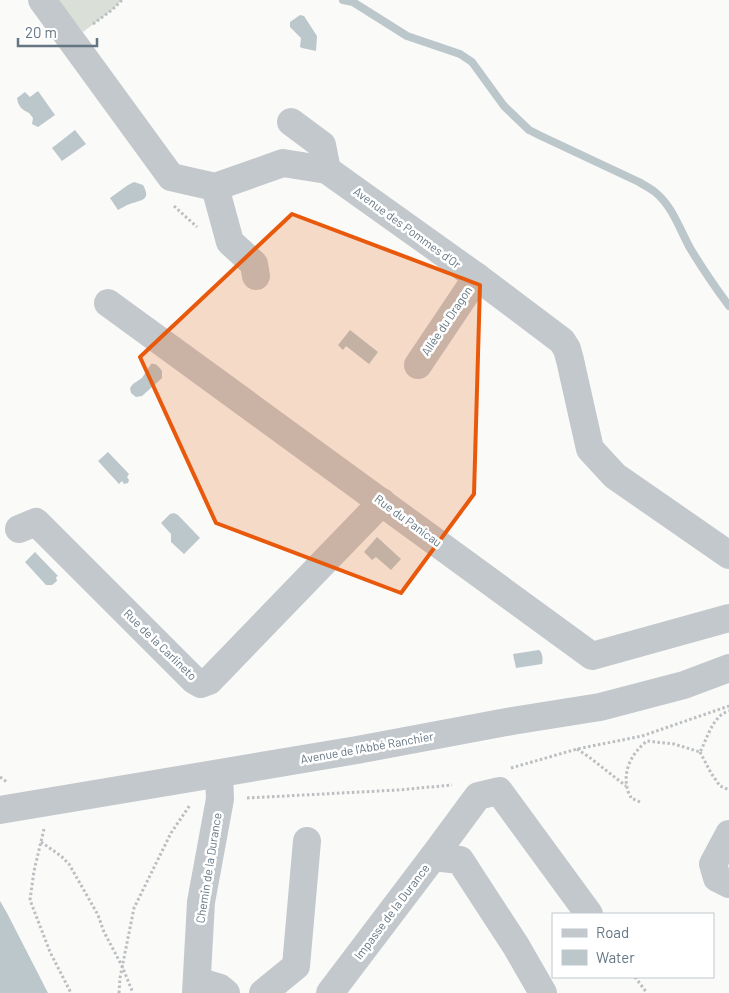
<svg xmlns="http://www.w3.org/2000/svg" width="729" height="993" viewBox="0 0 729 993" font-family="Barlow,sans-serif">
  <style>
    .green { fill: #dadfd7 }
    .water { fill: #bbc7cb }
    .lines { fill: none; stroke-linecap: round; stroke-linejoin: round }
    .stream { stroke: #bbc7cb; stroke-width: 8 }
    .path { stroke: #bbbfc2; stroke-width: 3; stroke-dasharray: 2.5 2.5; stroke-linecap: butt }
    .minor { stroke: #c3c8cc; stroke-width: 28 }
    .marked { fill: #e8590c; fill-opacity: 0.2; stroke: #e8590c; stroke-width: 4; stroke-linejoin: round }
    .labels { text-anchor: middle; stroke-width: 5; stroke-linejoin: round; paint-order: stroke }
    .street-label { font-size: 12px; fill: #657683; stroke: #fff }
  </style>
  <rect width="100%" height="100%" fill="#fafaf8"/>
  <polygon class="green" points="57,0 122,0 112,10 83,32"/>
  <g class="water">
    <polygon points="300,15 304,16 317,36 316,51 302,48 300,47 301,38 290,27 290,22"/>
    <path d="M38,91L55,115L38,127L32,124L33,118L29,113C22,110 18,106 17,98L25,92L30,97Z"/>
    <polygon points="75,130 86,144 62,161 52,148"/>
    <path d="M134,182L143,185C152,201 140,200 130,204C126,205 122,208 118,210L110,198L128,185Z"/>
    <polygon points="350,330 378,352 369,364 346,346 343,350 338,345"/>
    <path d="M151,364C156,363 159,367 162,371V378L142,396L136,397L131,393L130,388L133,384L142,378Z"/>
    <polygon points="108,452 129,474 127,477 129,480 128,483 124,484 122,481 119,484 98,461"/>
    <polygon points="174,513 178,515 200,538 184,554 171,542 171,534 161,523 170,514"/>
    <polygon points="377,537 401,559 391,570 376,557 372,560 364,552"/>
    <polygon points="35,552 58,576 56,577 57,581 52,585 46,585 25,562"/>
    <path d="M539,650C543,653 543,660 542,664L516,668L513,654Z"/>
    <polygon points="0,901 7,913 48,993 0,993"/>
  </g>
  <g class="lines">
    <path class="stream" d="M343,0L353,2L407,36L460,54L472,62L504,106L529,130L541,136L639,182C644,185 650,188 655,192C673,207 679,228 690,248C702,268 715,287 729,306"/>
    <g class="path">
      <polyline points="93,24 112,10 122,0"/>
      <polyline points="174,206 197,227"/>
      <polyline points="577,749 589,757 626,786"/>
      <polyline points="700,752 711,773 720,786 729,790"/>
      <polyline points="511,768 577,749 642,736 729,706"/>
      <polyline points="0,777 7,782"/>
      <polyline points="247,798 398,790 452,785"/>
      <path d="M640,802L631,798C630,795 627,791 627,787C623,769 633,752 647,741L674,744L700,752C707,739 713,715 729,711"/>
      <polyline points="44,829 34,871 30,900 50,952 71,993"/>
      <polyline points="41,842 61,856 69,864 98,915 104,932 122,966 133,993"/>
      <polyline points="635,977 647,993"/>
      <polyline points="119,993 120,978 134,908 171,833 190,805"/>
    </g>
    <g class="minor">
      <polyline points="42,0 171,177 215,187 283,163 327,170 477,277 562,341 567,349 570,360 590,449 615,476 729,555"/>
      <polyline points="291,122 322,145 327,170"/>
      <polyline points="215,187 230,242 254,264 256,276"/>
      <polyline points="108,303 592,656 729,618"/>
      <polyline points="418,365 477,277"/>
      <polyline points="19,529 36,522 194,680 201,684 209,681 382,502"/>
      <polyline points="0,810 357,750 512,721 600,707 684,685 729,668"/>
      <polyline points="729,834 713,864 717,878 729,884"/>
      <polyline points="433,857 478,796 499,791 589,914"/>
      <polyline points="197,981 220,988 226,993"/>
      <polyline points="196,993 201,902 220,799 219,774"/>
      <polyline points="263,993 296,966 307,841"/>
      <polyline points="330,993 433,857 460,860 516,946 543,993"/>
    </g>
  </g>
  <path class="marked" d="M292,214L480,285L474,494L401,593L216,523L140,357Z"/>
  <g class="labels">
    <g class="street-label">
      <text transform="translate(407 228) rotate(36)" y="4">Avenue des Pommes d'Or</text>
      <text transform="translate(447 321) rotate(-56)" y="4">Allée du Dragon</text>
      <text transform="translate(408 521) rotate(36)" y="4">Rue du Panicau</text>
      <text transform="translate(160 645) rotate(44)" y="4">Rue de la Carlineto</text>
      <text transform="translate(367 748) rotate(-10)" y="4">Avenue de l'Abbé Ranchier</text>
      <text transform="translate(209 868) rotate(-81)" y="4">Chemin de la Durance</text>
      <text transform="translate(392 912) rotate(-53)" y="4">Impasse de la Durance</text>
    </g>
  </g>
  <rect x="552" y="913" width="162" height="65" fill="#ffffff" stroke="#c1c8cd"/>
  <rect x="562" y="929" width="25" height="8" fill="#c3c8cc" stroke="#c1c8cd"/>
  <text x="596" y="938" font-size="15" fill="#657683">Road</text>
  <rect x="562" y="950" width="25" height="15" fill="#bbc7cb" stroke="#c1c8cd"/>
  <text x="596" y="963" font-size="15" fill="#657683">Water</text>
  <path d="M18 38v8h79v-8" fill="none" stroke="#657683" stroke-width="2.5"/>
  <text x="25" y="38" font-size="15" fill="#657683" stroke="#ffffff" stroke-width="4" paint-order="stroke">20 m</text>
</svg>
